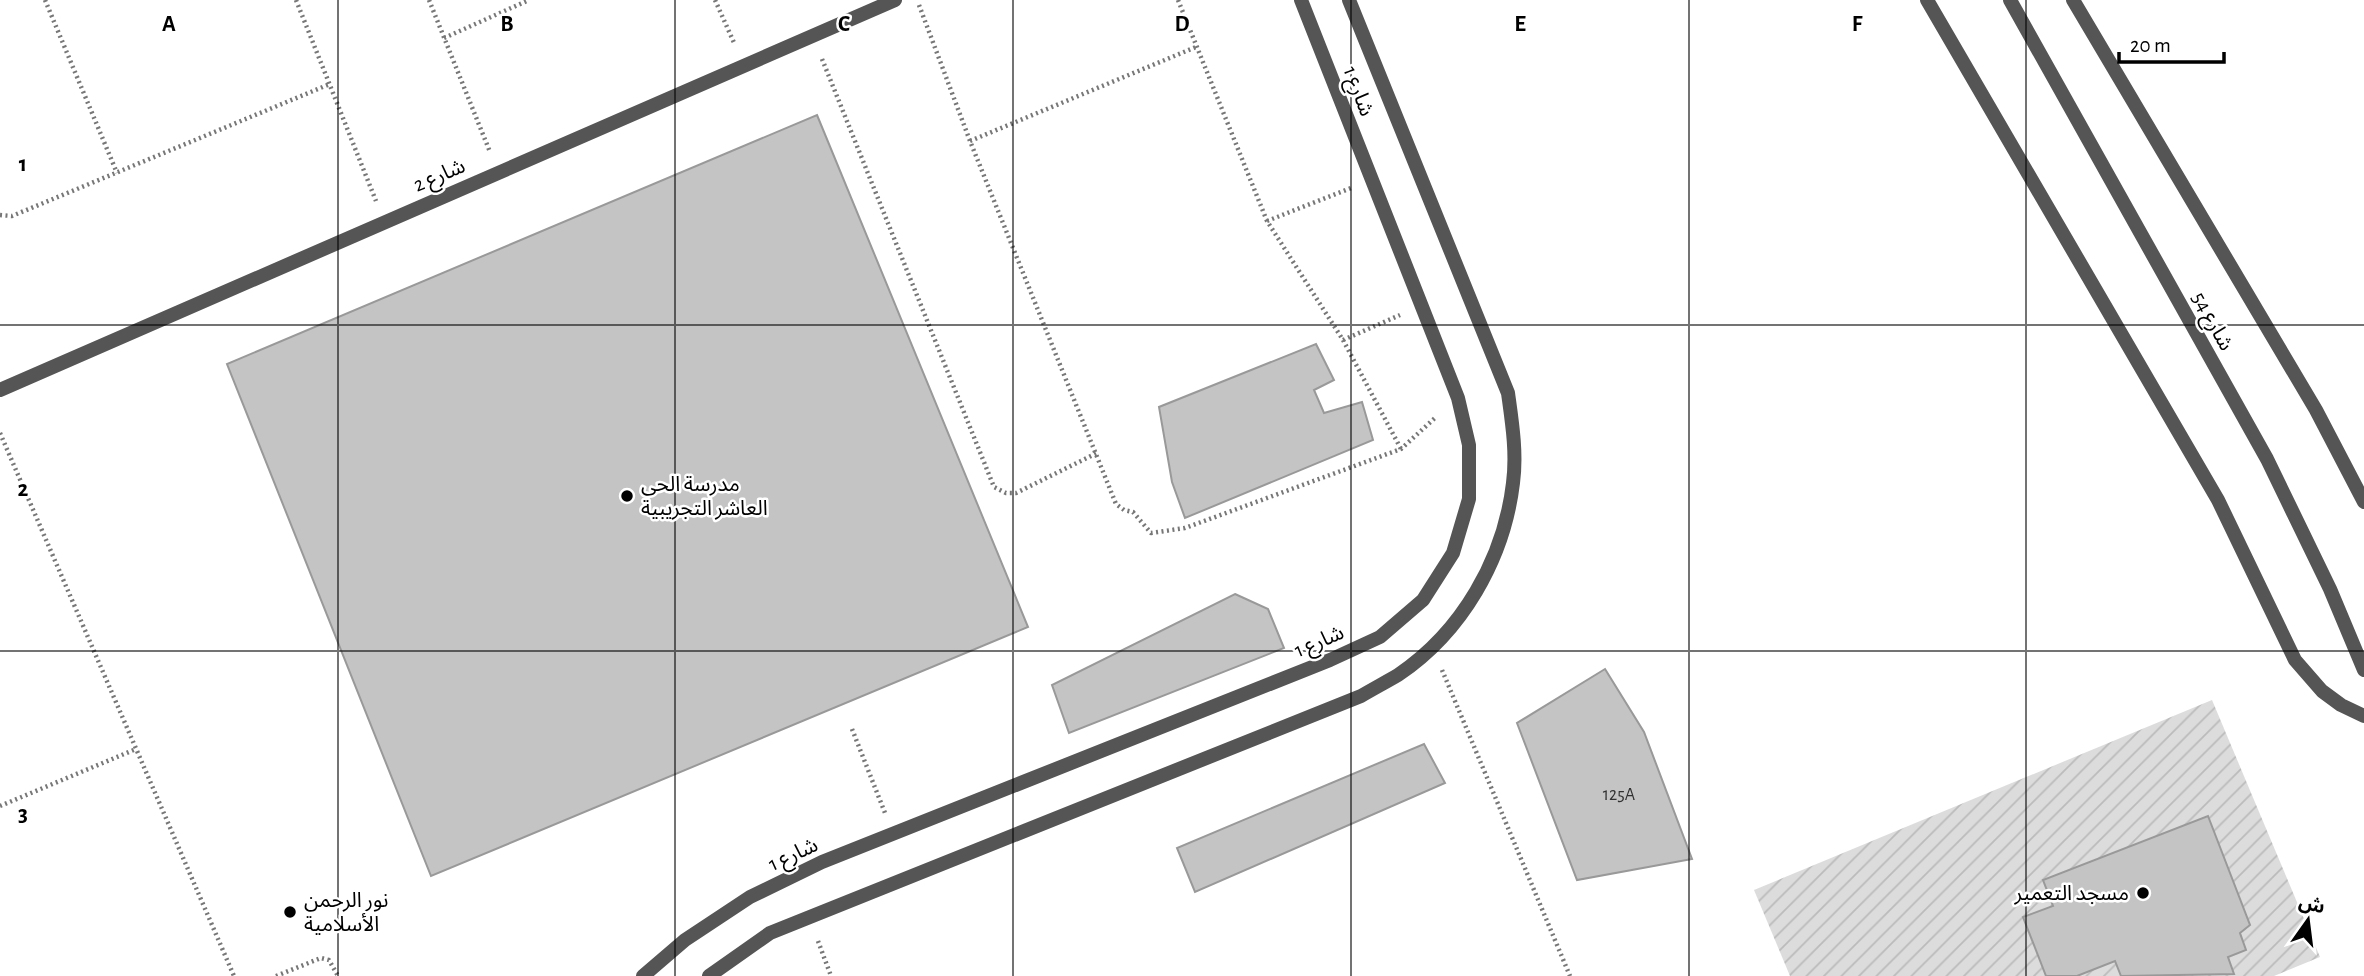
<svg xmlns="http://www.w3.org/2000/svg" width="2364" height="976" viewBox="0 0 2364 976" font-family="'Alegreya Sans','Noto Sans Arabic',sans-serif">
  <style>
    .garden { fill: url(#garden-furrows) }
    .building { fill: #c4c4c4; stroke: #999; stroke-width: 2 }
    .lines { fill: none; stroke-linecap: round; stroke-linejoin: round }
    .path { stroke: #777; stroke-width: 4.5; stroke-dasharray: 2 3.5; stroke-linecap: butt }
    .service { stroke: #555; stroke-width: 14 }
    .minor { stroke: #555; stroke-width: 14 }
    .tertiary { stroke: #555; stroke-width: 14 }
    .grid { fill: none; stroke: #000; stroke-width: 2; stroke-opacity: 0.55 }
    .poi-dot { fill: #000; stroke: #fff; stroke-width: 2.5 }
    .labels { text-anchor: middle; stroke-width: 5; stroke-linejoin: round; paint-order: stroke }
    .number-label { font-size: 18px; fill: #313131 }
    .street-label { font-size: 21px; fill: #000; stroke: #fff }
    .poi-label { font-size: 21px; fill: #000; stroke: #fff; text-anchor: start }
    .grid-label { font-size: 23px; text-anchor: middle; font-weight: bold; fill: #000; stroke: #fff; stroke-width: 5; stroke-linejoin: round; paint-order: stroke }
  </style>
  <defs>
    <pattern id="garden-furrows" width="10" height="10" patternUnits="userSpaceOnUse" patternTransform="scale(1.75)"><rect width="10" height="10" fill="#dcdcdc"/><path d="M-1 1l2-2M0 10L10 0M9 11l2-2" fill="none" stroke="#bbb"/></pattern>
  </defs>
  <rect width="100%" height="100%" fill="#fff"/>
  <polygon class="garden" points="2212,700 2320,957 2274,976 1790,976 1754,890"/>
  <g class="building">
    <polygon points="817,115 1028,627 431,876 227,364"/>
    <polygon points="1316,344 1334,380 1314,390 1324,413 1362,402 1373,440 1185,518 1172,482 1159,407"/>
    <polygon points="1235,594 1268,609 1284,648 1069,733 1052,685"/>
    <polygon points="1605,669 1644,732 1692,859 1577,880 1517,723"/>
    <polygon points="1424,744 1445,783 1195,892 1177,848"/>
    <polygon points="2208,816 2250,925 2240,933 2246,950 2228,957 2234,974 2121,976 2115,961 2077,976 2046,976 2023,917 2053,906 2043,880"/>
  </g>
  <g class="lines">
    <g class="path">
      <polyline points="45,0 117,173"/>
      <polyline points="296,0 376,201"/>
      <polyline points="429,0 490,152"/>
      <polyline points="715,0 735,45"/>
      <polyline points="1178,0 1267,221 1343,340 1401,449"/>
      <polyline points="919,5 970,141 1116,504 1124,510 1133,512 1151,533 1185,528 1401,449 1436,417"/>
      <polyline points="444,38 529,0"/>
      <polyline points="822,59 994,487 1006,493 1016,493 1097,453"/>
      <polyline points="970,141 1196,47"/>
      <polyline points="0,215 12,216 330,84"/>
      <polyline points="1267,221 1351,188"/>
      <polyline points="1343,340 1400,315"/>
      <polyline points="0,433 234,976"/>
      <polyline points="1442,670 1570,976"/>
      <polyline points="852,729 885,813"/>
      <polyline points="0,806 136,749"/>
      <polyline points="818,941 831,976"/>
      <polyline points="276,976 321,958 329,960 338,976"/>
    </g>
    <polyline class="service" points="1927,0 2218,500 2295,660 2322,691 2341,705 2364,716"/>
    <g class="minor">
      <polyline points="0,390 895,0"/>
      <polyline points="643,976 685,940 750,897 822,862 1330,660 1380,637 1423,600 1453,553 1469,499 1469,445 1458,398 1301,0"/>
      <path d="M709,976L770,933L1361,696C1373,689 1386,682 1398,675C1462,632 1504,559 1513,483C1517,453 1512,422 1508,393L1349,0"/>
    </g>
    <g class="tertiary">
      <polyline points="2010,0 2267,459 2330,589 2364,670"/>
      <polyline points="2073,0 2316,410 2364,502"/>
    </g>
  </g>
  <path class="grid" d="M338,0V976M675,0V976M1013,0V976M1351,0V976M1689,0V976M2026,0V976M0,325H2364M0,651H2364"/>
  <g class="poi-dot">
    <circle cx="627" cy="496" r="7"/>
    <circle cx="2143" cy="893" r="7"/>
    <circle cx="290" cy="912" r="7"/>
  </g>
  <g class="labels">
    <g class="number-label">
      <text x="1619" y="800">125A</text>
    </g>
    <g class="street-label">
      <text transform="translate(1359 91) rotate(69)" y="7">شارع 1</text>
      <text transform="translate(439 175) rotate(-23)" y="7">شارع 2</text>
      <text transform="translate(2213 321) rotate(61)" y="7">شارع 54</text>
      <text transform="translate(1319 641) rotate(-23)" y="7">شارع 1</text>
      <text transform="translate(793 854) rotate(-25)" y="7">شارع 1</text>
    </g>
    <g class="poi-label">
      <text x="641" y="491">مدرسة الحى<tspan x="641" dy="24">العاشر التجريبية</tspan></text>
      <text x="2129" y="900" text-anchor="end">مسجد التعمير</text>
      <text x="304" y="907">نور الرحمن<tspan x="304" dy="24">الأسلامية</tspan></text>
    </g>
  </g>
  <g class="grid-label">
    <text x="169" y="31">A</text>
    <text x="507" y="31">B</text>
    <text x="844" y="31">C</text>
    <text x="1182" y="31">D</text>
    <text x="1520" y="31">E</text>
    <text x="1857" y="31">F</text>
    <text x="23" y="171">1</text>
    <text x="23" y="496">2</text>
    <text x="23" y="821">3</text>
  </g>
  <g transform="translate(2308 920) rotate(14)" stroke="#ffffff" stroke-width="5" paint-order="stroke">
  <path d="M0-5L12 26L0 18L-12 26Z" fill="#000000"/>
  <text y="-10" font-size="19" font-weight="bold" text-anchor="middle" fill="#000000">ش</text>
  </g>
  <path d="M2119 52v10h105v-10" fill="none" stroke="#000000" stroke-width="3.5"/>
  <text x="2130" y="52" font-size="21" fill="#000000" stroke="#ffffff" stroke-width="5" paint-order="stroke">20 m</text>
</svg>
